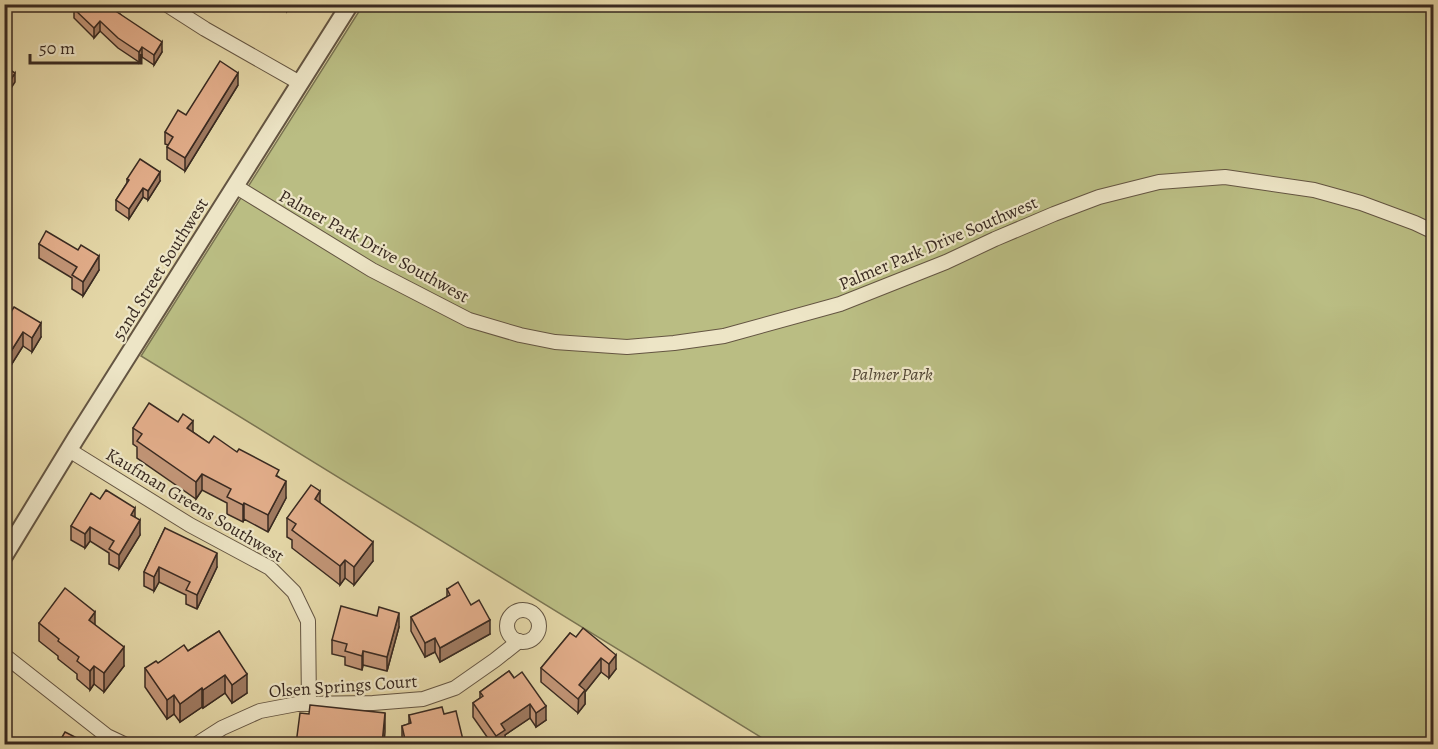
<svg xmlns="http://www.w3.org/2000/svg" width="1438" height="749" viewBox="0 0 1438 749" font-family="Alegreya,serif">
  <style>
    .green { fill: #babd83; stroke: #7a7452; stroke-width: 1.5 }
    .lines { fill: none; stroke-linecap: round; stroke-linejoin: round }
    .minor-casing { stroke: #645542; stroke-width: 16 }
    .tertiary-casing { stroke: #645542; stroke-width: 20 }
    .minor { stroke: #ede5c6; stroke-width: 14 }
    .tertiary { stroke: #ede5c6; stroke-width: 16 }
    .wall { fill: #c39678; stroke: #392a21; stroke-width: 1.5 }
    .shaded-wall { fill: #9f7a61; stroke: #392a21; stroke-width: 1.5 }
    .building { fill: #e3ae8b; stroke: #392a21; stroke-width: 1.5 }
    .labels { text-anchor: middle; stroke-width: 4.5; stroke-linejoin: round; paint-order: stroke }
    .street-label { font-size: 18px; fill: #392a21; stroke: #ede5c6 }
    .park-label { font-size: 18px; font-style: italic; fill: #534735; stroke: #ede5c6 }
  </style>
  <rect width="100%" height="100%" fill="#e4d7a7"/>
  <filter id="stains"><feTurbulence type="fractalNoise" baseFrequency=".00333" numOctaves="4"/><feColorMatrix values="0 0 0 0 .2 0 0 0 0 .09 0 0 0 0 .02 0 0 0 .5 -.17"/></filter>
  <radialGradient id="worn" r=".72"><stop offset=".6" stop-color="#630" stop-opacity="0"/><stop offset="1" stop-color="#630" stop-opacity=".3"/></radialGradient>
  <polygon class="green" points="363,5 1433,5 1433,744 772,744 141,356"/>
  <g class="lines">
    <defs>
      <g id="minor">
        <polyline points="166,4 205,29 300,83"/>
        <polyline points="235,186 372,270 469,320 520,335 555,342 627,347 674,343 724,336 840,304 946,262 995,239 1054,214 1099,197 1159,182 1225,177 1314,190 1361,203 1415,223 1434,232"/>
        <polyline points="69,450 190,525 270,568 294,592 308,621 309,704"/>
        <circle cx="523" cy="626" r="16"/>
        <polyline points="4,655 107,736 124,744"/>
        <polyline points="197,744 222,728 260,711 297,704 373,703 423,699 455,688 495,660 519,641"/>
      </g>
      <polyline id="tertiary" points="4,556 76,438 350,4"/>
    </defs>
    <use href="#minor" class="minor-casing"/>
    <use href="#tertiary" class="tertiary-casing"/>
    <use href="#minor" class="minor"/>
    <use href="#tertiary" class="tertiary"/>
  </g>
  <g class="wall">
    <polygon points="276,4 291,4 287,11"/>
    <polygon points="74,9 120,14 162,52 154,65 142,57 139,62 118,48 100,31 94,38 74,18"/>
    <polygon points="238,85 185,171 167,159 167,147 168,145 165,144 165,132 186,115"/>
    <polygon points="127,179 160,181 148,200 143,197 129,219 116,210 116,200 127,183"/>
    <polygon points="39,244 99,270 83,296 72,289 72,278 39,258"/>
    <polygon points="4,323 41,337 32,352 23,346 8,370 4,368"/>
    <polygon points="133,428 193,432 209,443 237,452 279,477 286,498 268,532 244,519 243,522 227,514 227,503 202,490 196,499 137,458 137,447 133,444"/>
    <polygon points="100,499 135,517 140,535 119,569 109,564 109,553 90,541 85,548 71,540 71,526"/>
    <polygon points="320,503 373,561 354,585 345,578 340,585 292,548 292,540 287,537 287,518"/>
    <polygon points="165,528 217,567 197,609 186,604 186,595 159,582 154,591 144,586 144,572"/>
    <polygon points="447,589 471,605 490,634 440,662 435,652 425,657 411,631 411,617 447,597"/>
    <polygon points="39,623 95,625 124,666 104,692 94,684 90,690 77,679 77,674 58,659 58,656 39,641"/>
    <polygon points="399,627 387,671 363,665 362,670 345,665 345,657 332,654 332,640"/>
    <polygon points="219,631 247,693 232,703 225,693 203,708 202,707 180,722 174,714 167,719 145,687 145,668 188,651"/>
    <polygon points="570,633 616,669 609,678 601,672 585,692 585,704 578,713 541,682 541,668"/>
    <polygon points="509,671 546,720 536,727 530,718 505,735 505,744 492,744 473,717 473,703 480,698 480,692"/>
    <polygon points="444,714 464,744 403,744 402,740 402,726 409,724 409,715"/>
  </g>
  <g class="shaded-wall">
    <polygon points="287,4 291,4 287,11"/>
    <polygon points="100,21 100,31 94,38 94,28"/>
    <polygon points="162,42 162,52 154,65 154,55"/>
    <polygon points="142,47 142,57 139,62 139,52"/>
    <polygon points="15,73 15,82 4,99 4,90"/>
    <polygon points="238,73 238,85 185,171 185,158"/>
    <polygon points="160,172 160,181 148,200 148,191"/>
    <polygon points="143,188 143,197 129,219 129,209"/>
    <polygon points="99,256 99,270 83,296 83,282"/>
    <polygon points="41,323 41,337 32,352 32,338"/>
    <polygon points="23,332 23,346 8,370 8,356"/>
    <polygon points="193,421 193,437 187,428"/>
    <polygon points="202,474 202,490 196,499 196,482"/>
    <polygon points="286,481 286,498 268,532 268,515"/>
    <polygon points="320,491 320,510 315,499"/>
    <polygon points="244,503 244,519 243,522 243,505"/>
    <polygon points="135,508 135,522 131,515"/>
    <polygon points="140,520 140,535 119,569 119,555"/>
    <polygon points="90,527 90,541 85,548 85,534"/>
    <polygon points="373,542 373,561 354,585 354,567"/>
    <polygon points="217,553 217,567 197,609 197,595"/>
    <polygon points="345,560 345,578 340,585 340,566"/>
    <polygon points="159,567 159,582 154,591 154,577"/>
    <polygon points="95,612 95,631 89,620"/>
    <polygon points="399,613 399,627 387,671 387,657"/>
    <polygon points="490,620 490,634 440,662 440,648"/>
    <polygon points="435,638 435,652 425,657 425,643"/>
    <polygon points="124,647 124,666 104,692 104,673"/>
    <polygon points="363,651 363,665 362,670 362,656"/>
    <polygon points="616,655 616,669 609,678 609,664"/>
    <polygon points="601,658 601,672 585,692 585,704 578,713 579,685"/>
    <polygon points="94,666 94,684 90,690 90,671"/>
    <polygon points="247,674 247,693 232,703 232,685"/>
    <polygon points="225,675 225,693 203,708 203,690"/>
    <polygon points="202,688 202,707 180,722 180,704"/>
    <polygon points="174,695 174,714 167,719 167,700"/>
    <polygon points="530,704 530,718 505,735 505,744 496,744 496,736 501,724"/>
    <polygon points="546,706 546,720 536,727 536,713"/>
    <polygon points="385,713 385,732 384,744 382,744"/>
  </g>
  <g class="building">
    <polygon points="78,4 100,4 101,5 102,4 116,4 120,9 117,12 162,42 154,55 142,47 139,52 118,38 100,21 94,28 74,9"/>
    <polygon points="220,61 238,73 185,158 167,147 173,137 165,132 178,110 186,115"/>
    <polygon points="4,66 15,73 4,90"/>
    <polygon points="140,159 160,172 148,191 143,188 129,209 116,200 129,180 127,179"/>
    <polygon points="46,231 78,250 81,245 99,256 83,282 72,275 77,267 39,244"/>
    <polygon points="14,307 41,323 32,338 23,332 8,356 4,354 4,323"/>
    <polygon points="149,403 178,422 183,414 193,421 187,428 209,443 214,436 237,452 239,449 279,470 276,476 286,481 268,515 244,503 243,505 227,497 231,489 202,474 196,482 137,441 142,434 133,428"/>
    <polygon points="311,485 320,491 315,499 373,542 354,567 345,560 340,566 292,530 296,524 287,518"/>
    <polygon points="106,490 135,508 131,515 140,520 119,555 109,549 114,541 90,527 85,534 71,526 91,493 100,499"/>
    <polygon points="165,528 217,553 197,595 186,590 190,582 159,567 154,577 144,572"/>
    <polygon points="458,582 471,605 479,600 490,620 440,648 435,638 425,643 411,617 450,595 447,589"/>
    <polygon points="65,588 95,612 89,620 124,647 104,673 94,666 90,671 77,661 79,657 58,641 59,639 39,623"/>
    <polygon points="341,606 377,616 379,607 399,613 387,657 363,651 362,656 345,651 347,644 332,640"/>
    <polygon points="583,628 616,655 609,664 601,658 579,685 585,690 578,699 541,668 570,633 576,637"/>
    <polygon points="219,631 247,674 232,685 225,675 203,690 202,688 180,704 174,695 167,700 145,668 156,661 158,663 184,645 188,651"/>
    <polygon points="509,671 514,678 522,672 546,706 536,713 530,704 501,724 505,730 496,736 473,703 483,696 480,692"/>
    <polygon points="310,705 385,713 382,744 296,744 300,713 309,714"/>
    <polygon points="442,707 444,714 456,711 464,744 406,744 402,726 411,723 409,715"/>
    <polygon points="65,732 79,739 76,744 58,744"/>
  </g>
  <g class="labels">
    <g class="street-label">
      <text transform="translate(938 243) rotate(-23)" y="6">Palmer Park Drive Southwest</text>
      <text transform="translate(374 246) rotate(29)" y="6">Palmer Park Drive Southwest</text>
      <text transform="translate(160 269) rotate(-58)" y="6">52nd Street Southwest</text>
      <text transform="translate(195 505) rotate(31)" y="6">Kaufman Greens Southwest</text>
      <text transform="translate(343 686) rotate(-4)" y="6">Olsen Springs Court</text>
    </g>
    <g class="park-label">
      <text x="892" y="380">Palmer Park</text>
    </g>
  </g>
  <rect width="1438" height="749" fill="none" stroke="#e4d7a7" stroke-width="24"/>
  <rect x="6" y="6" width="1426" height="737" fill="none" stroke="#392a21" stroke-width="3"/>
  <rect x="12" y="12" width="1414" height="725" fill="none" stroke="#392a21" stroke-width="1.5"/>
  <path d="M30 54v9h111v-9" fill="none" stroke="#392a21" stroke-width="3"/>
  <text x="39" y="54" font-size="18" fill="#392a21" stroke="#ede5c6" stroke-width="4.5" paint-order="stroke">50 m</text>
  <rect width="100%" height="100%" filter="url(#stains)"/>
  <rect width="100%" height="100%" fill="url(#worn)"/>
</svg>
